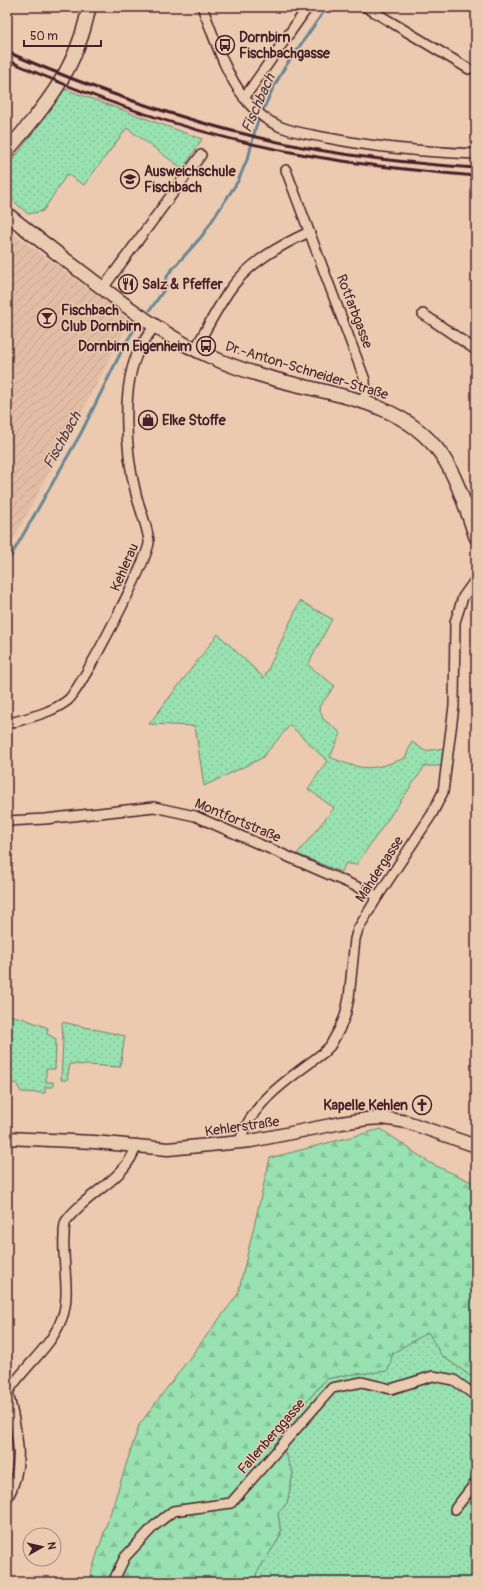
<svg xmlns="http://www.w3.org/2000/svg" width="483" height="1589" viewBox="0 0 483 1589" font-family="Pangolin,sans-serif">
  <style>
    .industrial { fill: url(#industrial-furrows) }
    .grass { fill: url(#grass-dots); stroke: #71806e }
    .forest { fill: url(#forest-firs); stroke: #71806e }
    .lines { fill: none; stroke-linecap: round; stroke-linejoin: round }
    .stream { stroke: #688694; stroke-width: 3 }
    .minor-casing { stroke: #4a1f2b; stroke-width: 12 }
    .tertiary-casing { stroke: #4a1f2b; stroke-width: 15 }
    .secondary-casing { stroke: #4a1f2b; stroke-width: 16 }
    .minor { stroke: #e9ccb0; stroke-width: 9 }
    .tertiary { stroke: #e9ccb0; stroke-width: 12 }
    .secondary { stroke: #e9ccb0; stroke-width: 13 }
    .rail { stroke: #4a1f2b; stroke-width: 3 }
    .labels { text-anchor: middle; stroke-width: 3; stroke-linejoin: round; paint-order: stroke }
    .poi-label { font-size: 14px; font-weight: bold; fill: #4a1f2b; stroke: #e9ccb0; text-anchor: start }
    .street-label { font-size: 14px; fill: #4a1f2b; stroke: #e9ccb0 }
    .water-label { font-size: 15px; font-style: italic; fill: #523945; stroke: #e9ccb0 }
  </style>
  <defs>
    <pattern id="industrial-furrows" width="10" height="10" patternUnits="userSpaceOnUse"><rect width="10" height="10" fill="#e3bca4"/><path d="M-1 1l2-2M0 10L10 0M9 11l2-2" fill="none" stroke="#c4a18d"/></pattern>
    <pattern id="grass-dots" width="8" height="8" patternUnits="userSpaceOnUse"><rect width="8" height="8" fill="#98e1b0"/><path d="M2 2h.1M6 6h.1" fill="none" stroke="#84c198" stroke-width="1.8" stroke-linecap="round"/></pattern>
    <pattern id="forest-firs" width="22" height="20" patternUnits="userSpaceOnUse"><rect width="22" height="20" fill="#98e1b0"/><path d="M5 1l3.5 6h-7zM16 11l3.5 6h-7z" fill="#84c198"/></pattern>
  </defs>
  <rect width="100%" height="100%" fill="#eccaaf"/>
  <filter id="ink" filterUnits="userSpaceOnUse"><feTurbulence type="fractalNoise" baseFrequency=".025" numOctaves="2"/><feDisplacementMap in="SourceGraphic" scale="8" xChannelSelector="R" yChannelSelector="G"/><feConvolveMatrix kernelMatrix="1 2 1 2 8 2 1 2 1" color-interpolation-filters="sRGB"/></filter>
  <g filter="url(#ink)">
    <polygon class="industrial" points="7,229 115,308 130,321 7,551"/>
    <g class="grass">
      <polygon points="65,89 202,139 183,169 127,128 84,185 67,174 43,211 28,214 7,195 7,168"/>
      <path d="M300,601L332,619L308,665L335,686L319,707L323,719L341,733L330,757C363,771 371,771 405,758L412,742L425,751L444,748L443,766H425L356,865L346,863L341,872L297,854L334,808L308,789L327,761L290,725L262,758L204,786L195,726L149,724L218,634L264,678Z"/>
      <polygon points="7,1015 22,1018 48,1028 47,1034 56,1039 55,1069 46,1069 46,1082 53,1082 53,1087 45,1087 45,1093 21,1092 16,1083 7,1084"/>
      <polygon points="62,1022 125,1036 120,1067 70,1064 67,1080 61,1080 63,1040"/>
      <polygon points="428,1331 441,1355 476,1380 476,1582 257,1582 256,1574 281,1535 278,1513 287,1503 293,1473 277,1435 326,1379 346,1375 393,1353"/>
    </g>
    <polygon class="forest" points="381,1129 430,1163 476,1184 476,1380 441,1355 428,1332 393,1353 388,1371 346,1375 326,1379 277,1435 293,1473 287,1503 278,1513 281,1535 256,1574 257,1582 88,1582 139,1425 238,1294 270,1158"/>
    <g class="lines">
      <g class="stream">
        <polyline points="150,310 166,287 165,281 169,273 202,236 238,181 249,155 256,126 273,88 285,67 327,7"/>
        <polyline points="7,563 81,433 125,344 136,327"/>
      </g>
      <defs>
        <g id="minor">
          <path d="M202,7C215,38 223,70 244,97C253,110 267,121 281,127C296,133 313,135 328,138C377,148 427,152 476,154"/>
          <polyline points="366,7 469,69"/>
          <polyline points="244,98 308,7"/>
          <polyline points="286,170 365,380 366,402"/>
          <polyline points="103,288 201,155"/>
          <polyline points="423,314 476,350"/>
          <path d="M195,349C206,330 216,310 229,291C248,263 279,246 309,232"/>
          <path d="M7,724C27,718 52,713 68,700C81,689 151,555 149,541C147,525 140,510 136,494C126,455 120,385 140,348C144,340 150,333 155,325"/>
          <polyline points="7,821 45,819 154,807 195,816 378,896"/>
          <path d="M239,1143C252,1101 290,1078 323,1053L330,1046L339,1030L345,1016L349,998L355,939L358,929L378,896L432,814L443,792L454,706L455,622L463,597L476,579"/>
          <path d="M7,1499C27,1463 16,1430 8,1392C25,1365 51,1348 62,1318C71,1295 62,1261 64,1236C64,1231 64,1225 66,1221C86,1193 126,1180 136,1146"/>
          <polyline points="455,1509 476,1482"/>
          <polyline points="113,1582 125,1557 154,1526 173,1511 231,1503 332,1388 362,1382 391,1389 433,1376 454,1380 476,1396"/>
        </g>
        <polyline id="tertiary" points="7,1138 94,1142 168,1149 251,1141 341,1123 367,1119 383,1118 407,1122 476,1146"/>
        <g id="secondary">
          <path d="M7,151C47,104 77,69 89,7"/>
          <path d="M7,214C43,243 80,271 117,299C146,320 176,342 209,356C237,369 268,378 298,385C351,398 407,407 441,454C458,479 466,509 476,537"/>
        </g>
      </defs>
      <use href="#minor" class="minor-casing"/>
      <use href="#tertiary" class="tertiary-casing"/>
      <use href="#secondary" class="secondary-casing"/>
      <use href="#minor" class="minor"/>
      <use href="#tertiary" class="tertiary"/>
      <use href="#secondary" class="secondary"/>
      <g class="rail">
        <path d="M7,52C102,93 200,127 302,147C360,158 418,164 476,168"/>
        <path d="M7,60C101,102 200,136 301,154C359,165 417,171 476,176"/>
      </g>
    </g>
  </g>
  <defs>
    <symbol id="bus-ring" viewBox="-11 -11 22 22"><circle r="9.5" fill="#e9ccb0" stroke="#4a1f2b" stroke-width="1.5"/><path d="M-5-6H5V4H4V6H2V4H-2V6H-4V4H-5ZM-3.5-4V0h7V-4ZM-3.5 1.2v1.5H-2V1.2ZM2 1.2v1.5H3.5V1.2Z" fill="#4a1f2b"/></symbol>
    <symbol id="school-ring" viewBox="-11 -11 22 22"><circle r="9.5" fill="#e9ccb0" stroke="#4a1f2b" stroke-width="1.5"/><path d="M0-5L7-2L0 1L-7-2ZM-4 1L0 2.5L4 1V4Q0 6-4 4Z" fill="#4a1f2b"/></symbol>
    <symbol id="restaurant-ring" viewBox="-11 -11 22 22"><circle r="9.5" fill="#e9ccb0" stroke="#4a1f2b" stroke-width="1.5"/><path d="M-5-6h1v4h1v-4h1v4h1v-4h1v5L-1.5 .5V6h-2V.5L-5-1ZM5-6V6H3V1.5H1.5Q1.5-4 5-6Z" fill="#4a1f2b"/></symbol>
    <symbol id="bar-ring" viewBox="-11 -11 22 22"><circle r="9.5" fill="#e9ccb0" stroke="#4a1f2b" stroke-width="1.5"/><path d="M-6-5H6L.8 .8V4.5H3.5V6h-7V4.5H-.8V.8Z" fill="#4a1f2b"/></symbol>
    <symbol id="shop-ring" viewBox="-11 -11 22 22"><circle r="9.5" fill="#e9ccb0" stroke="#4a1f2b" stroke-width="1.5"/><path d="M-5-2.5h2.3a2.7 3.5 0 0 1 5.4 0H5L5.5 6h-11ZM-1.5-2.5h3a1.5 2.3 0 0 0-3 0Z" fill="#4a1f2b"/></symbol>
    <symbol id="church-ring" viewBox="-11 -11 22 22"><circle r="9.5" fill="#e9ccb0" stroke="#4a1f2b" stroke-width="1.5"/><path d="M-1.2-6h2.4v3.5h3.3v2.4h-3.3V6h-2.4V-.1h-3.3v-2.4h3.3Z" fill="#4a1f2b"/></symbol>
  </defs>
  <g fill-rule="evenodd">
    <use href="#bus-ring" x="214" y="34" width="22" height="22"/>
    <use href="#school-ring" x="119" y="168" width="22" height="22"/>
    <use href="#restaurant-ring" x="117" y="273" width="22" height="22"/>
    <use href="#bar-ring" x="36" y="307" width="22" height="22"/>
    <use href="#bus-ring" x="195" y="335" width="22" height="22"/>
    <use href="#shop-ring" x="137" y="409" width="22" height="22"/>
    <use href="#church-ring" x="411" y="1094" width="22" height="22"/>
  </g>
  <g class="labels">
    <g class="poi-label">
      <text x="239" y="42">Dornbirn<tspan x="239" dy="16">Fischbachgasse</tspan></text>
      <text x="144" y="176">Ausweichschule<tspan x="144" dy="16">Fischbach</tspan></text>
      <text x="142" y="289">Salz &amp; Pfeffer</text>
      <text x="61" y="315">Fischbach<tspan x="61" dy="16">Club Dornbirn</tspan></text>
      <text x="192" y="351" text-anchor="end">Dornbirn Eigenheim</text>
      <text x="162" y="425">Elke Stoffe</text>
      <text x="408" y="1110" text-anchor="end">Kapelle Kehlen</text>
    </g>
    <g class="street-label">
      <text transform="translate(355 311) rotate(69)" y="5">Rotfarbgasse</text>
      <text transform="translate(307 370) rotate(17)" y="5">Dr.-Anton-Schneider-Straße</text>
      <text transform="translate(124 567) rotate(-67)" y="5">Kehlerau</text>
      <text transform="translate(238 820) rotate(23)" y="5">Montfortstraße</text>
      <text transform="translate(379 869) rotate(-57)" y="5">Mähdergasse</text>
      <text transform="translate(242 1126) rotate(-8)" y="5">Kehlerstraße</text>
      <text transform="translate(271 1436) rotate(-49)" y="5">Fallenberggasse</text>
    </g>
    <g class="water-label">
      <text transform="translate(258 103) rotate(-66)" y="5">Fischbach</text>
      <text transform="translate(62 440) rotate(-61)" y="5">Fischbach</text>
    </g>
  </g>
  <rect width="483" height="1589" fill="none" stroke="#e9ccb0" stroke-width="24"/>
  <rect x="12" y="12" width="459" height="1565" fill="none" stroke="#4a1f2b" stroke-width="1.5" filter="url(#ink)"/>
  <g transform="translate(42 1547) rotate(82)"><circle r="19" fill="#e9ccb0" stroke="#a9877b"/>
  <path d="M0-3L7 15L0 10L-7 15Z" fill="#4a1f2b"/>
  <text y="-6" font-size="11" font-weight="bold" text-anchor="middle" fill="#4a1f2b">N</text>
  </g>
  <path d="M24 40v6h77v-6" fill="none" stroke="#4a1f2b" stroke-width="2"/>
  <text x="30" y="40" font-size="12" fill="#4a1f2b" stroke="#e9ccb0" stroke-width="3" paint-order="stroke">50 m</text>
</svg>
